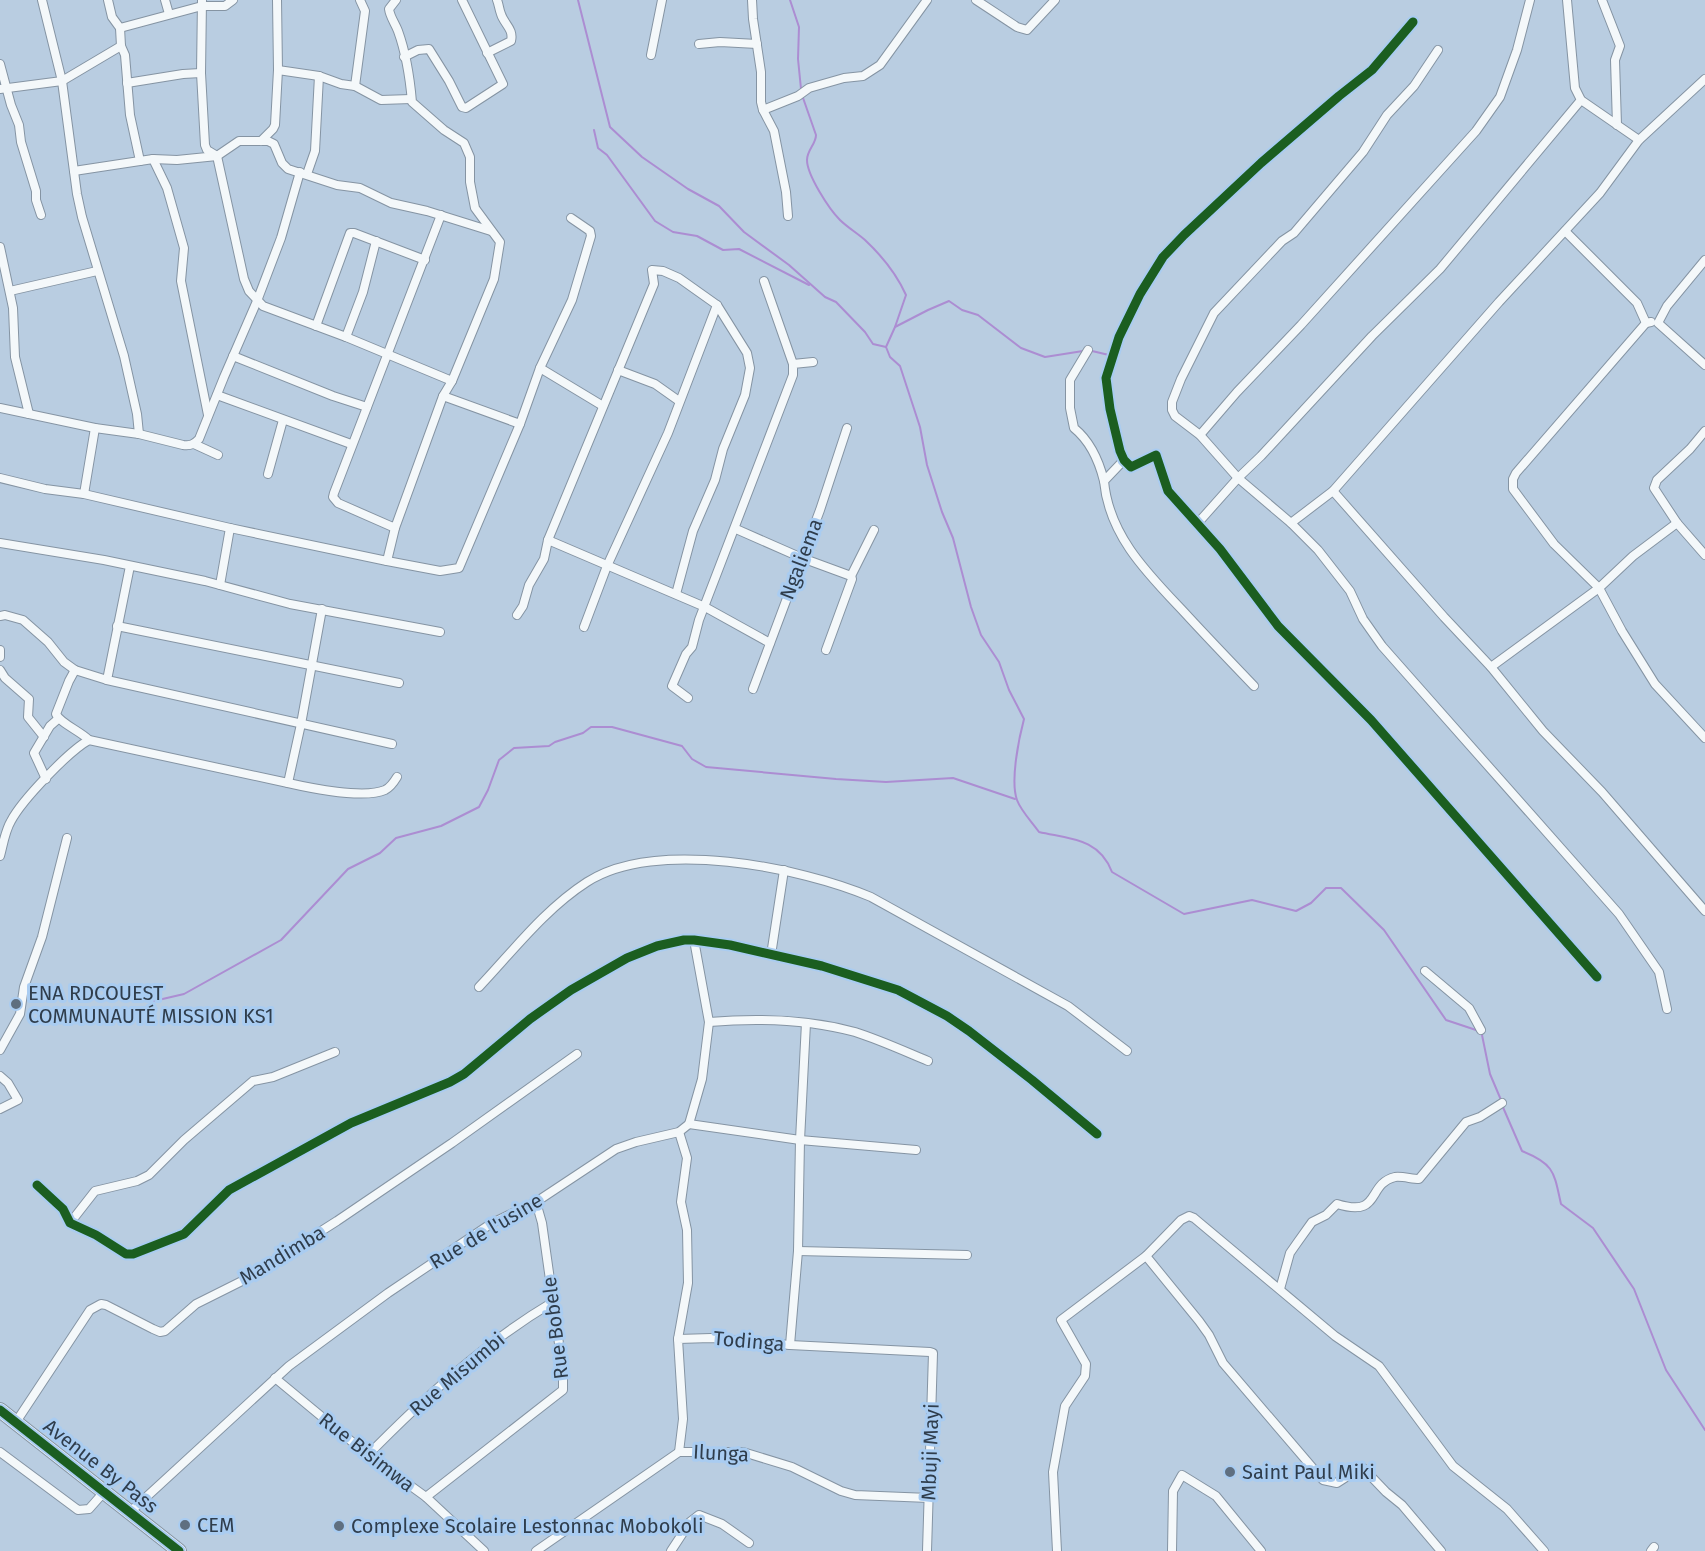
<svg xmlns="http://www.w3.org/2000/svg" width="1705" height="1551" viewBox="0 0 1705 1551" font-family="'Fira Sans',sans-serif">
  <style>
    .lines { fill: none; stroke-linecap: round; stroke-linejoin: round }
    .stream { stroke: #ac8dd2; stroke-width: 2 }
    .minor-casing { stroke: #8594a3; stroke-width: 10 }
    .trunk-casing { stroke: #8594a3; stroke-width: 16 }
    .minor { stroke: #f4f8fa; stroke-width: 8 }
    .trunk { stroke: #f4f8fa; stroke-width: 14 }
    .cycleway-casing { stroke: #a9ccf1; stroke-width: 13 }
    .cycleway { stroke: #1b5e20; stroke-width: 9 }
    .poi-dot { fill: #5f6f80; stroke: #a9ccf1; stroke-width: 2 }
    .labels { text-anchor: middle; stroke-width: 6; stroke-linejoin: round; paint-order: stroke }
    .street-label { font-size: 20px; fill: #2f3d4c; stroke: #a9ccf1 }
    .poi-label { font-size: 20px; fill: #2f3d4c; stroke: #a9ccf1; text-anchor: start }
  </style>
  <rect width="100%" height="100%" fill="#b9cde1"/>
  <g class="lines">
    <g class="stream">
      <polyline points="578,0 610,127 642,157 688,189 719,206 744,232 789,265 825,297 836,302 865,332 873,344 886,347"/>
      <polyline points="790,0 799,27 798,59 801,89"/>
      <path d="M802,95L816,135C816,144 807,150 807,160C807,175 829,209 840,220C847,227 857,233 865,240C881,255 897,275 906,295L895,327L886,347"/>
      <polyline points="594,130 598,148 607,155 655,221 673,232 697,236 723,250 739,249 809,285"/>
      <polyline points="895,327 928,310 949,301 962,310 978,315 1021,348 1045,357 1083,351"/>
      <path d="M886,347L890,357L900,366L920,427L927,465L942,512L953,538L971,607L981,635L999,662L1009,690L1024,719C1019,738 1010,781 1017,800C1021,811 1032,822 1039,832C1070,839 1099,838 1112,872L1184,914L1252,900L1296,911L1311,903L1326,888H1341L1384,930L1446,1020L1476,1030L1482,1035L1490,1074L1501,1100"/>
      <polyline points="1092,351 1109,355"/>
      <polyline points="154,1001 184,994 281,940 348,869 380,853 396,838 441,826 479,807 488,790 499,760 514,748 549,746 555,742 583,733 591,727 612,727 682,746 692,759 706,767 836,779 886,782 953,778 1015,799"/>
      <path d="M1502,1105L1522,1151C1555,1164 1554,1173 1561,1204L1593,1228L1634,1289L1666,1370L1705,1430"/>
    </g>
    <defs>
      <g id="minor">
        <polyline points="42,0 62,81 77,194 82,217 124,356 137,414 139,434"/>
        <polyline points="108,0 112,17 120,28 121,46 125,55 130,115 140,161"/>
        <polyline points="165,0 169,14"/>
        <polyline points="202,0 201,73 205,145 207,150 217,156 244,279 249,291 263,306 346,337 452,381"/>
        <path d="M396,0L389,9C390,17 395,23 398,31C406,53 410,79 412,102L444,130L464,143L470,157V182L475,208L500,242L494,279L452,381L443,396L395,528L338,503L333,497L334,493L441,215"/>
        <polyline points="752,0 753,19 761,72 761,102 763,110 774,131 786,192 788,216"/>
        <polyline points="976,0 1017,27 1027,30 1055,0"/>
        <polyline points="1567,0 1575,88 1581,100 1639,140"/>
        <polyline points="1602,0 1620,46 1615,60 1617,125"/>
        <polyline points="1413,22 1372,70 1339,96 1261,163 1184,235 1163,257 1140,294 1119,337 1106,378 1110,409 1120,451 1124,460 1131,467 1156,455 1168,491 1220,549 1278,626 1371,720 1597,977"/>
        <polyline points="120,28 202,6 225,6 233,0"/>
        <polyline points="699,44 720,42 757,44"/>
        <polyline points="1438,50 1414,86 1387,115 1363,152 1294,233 1282,241 1214,313 1181,379 1172,402 1172,410 1175,416 1200,435 1238,478 1291,523 1318,550 1350,591 1363,619 1382,646 1619,914 1659,972 1667,1009"/>
        <path d="M487,53L511,41C514,29 504,24 501,14C499,9 499,5 497,0"/>
        <polyline points="651,55 662,0"/>
        <polyline points="404,57 418,50 429,49 449,81 462,107 466,108 503,84 462,0"/>
        <polyline points="0,64 11,105 19,125 21,142 36,191 36,200 41,215"/>
        <polyline points="278,70 319,76 341,84 355,86 381,100 411,99"/>
        <polyline points="127,83 183,74 201,73"/>
        <polyline points="355,86 365,11 360,0"/>
        <polyline points="0,89 62,81 121,46"/>
        <polyline points="763,110 798,96 809,88 844,78 863,76 880,65 927,0"/>
        <polyline points="261,141 273,129 275,125 278,70 277,0"/>
        <polyline points="153,159 177,160 217,156 239,141 268,141 274,144 282,163 288,169 337,185 360,188 391,203 427,211 491,231"/>
        <polyline points="74,171 153,159 167,188 184,248 181,281 208,415"/>
        <polyline points="307,174 315,151 319,76"/>
        <polyline points="1565,231 1637,303 1646,323 1651,322"/>
        <polyline points="0,247 13,308 15,357 29,414"/>
        <polyline points="1705,260 1667,306 1658,323 1705,365"/>
        <polyline points="764,281 793,364"/>
        <polyline points="10,291 97,271"/>
        <polyline points="316,326 350,233 354,233 425,260"/>
        <polyline points="346,337 363,292 376,241"/>
        <path d="M1088,350L1070,380V408L1074,428C1090,441 1099,461 1104,481"/>
        <polyline points="233,356 333,396 367,407"/>
        <polyline points="540,368 603,406"/>
        <polyline points="618,370 655,384 679,401"/>
        <polyline points="217,395 351,444"/>
        <polyline points="443,396 520,424 540,368 572,300 591,236 590,231 571,218"/>
        <path d="M0,408L95,428L139,434L183,445C191,446 194,444 199,439L224,377L257,301L281,238L300,172"/>
        <polyline points="1705,431 1690,449 1657,480 1654,488 1677,523 1705,555"/>
        <polyline points="1200,435 1237,392 1301,325 1476,131 1500,97 1517,50 1530,0"/>
        <polyline points="194,444 218,455"/>
        <path d="M1124,460L1104,481C1109,536 1148,574 1184,612C1207,637 1230,661 1254,686"/>
        <polyline points="268,474 283,420"/>
        <polyline points="0,478 45,489 84,494 230,528 387,561 395,528"/>
        <polyline points="1333,491 1444,617 1491,667 1543,731 1602,792 1705,911"/>
        <polyline points="84,494 95,428"/>
        <polyline points="1291,523 1333,491 1499,302 1600,193 1639,140 1705,79"/>
        <polyline points="1677,523 1633,556 1599,588 1622,631 1655,684 1705,738"/>
        <polyline points="1197,524 1238,478 1261,456 1372,336 1440,269 1581,100"/>
        <polyline points="736,529 802,558 851,576 852,579 826,650"/>
        <polyline points="548,540 705,607 770,643"/>
        <polyline points="0,543 104,560 205,581 290,604 440,632"/>
        <polyline points="387,561 440,571 459,568 520,424"/>
        <polyline points="130,566 107,680 392,744"/>
        <polyline points="851,576 874,530"/>
        <polyline points="220,585 230,528"/>
        <polyline points="517,615 523,606 529,585 544,559 548,540 654,284 652,270 663,271 679,278 717,305 747,353 750,368 745,395 723,449 715,480 693,531 676,594"/>
        <polyline points="0,616 5,615 23,620 48,642 64,662 75,670 107,680"/>
        <polyline points="117,626 399,683"/>
        <polyline points="584,627 607,566 668,433 717,305"/>
        <polyline points="0,650 0,657"/>
        <polyline points="1491,667 1599,588 1554,544 1513,489 1513,479 1516,473 1646,323"/>
        <polyline points="0,670 5,678 29,699 28,717 44,737"/>
        <path d="M75,670L69,681L56,714C60,723 80,731 89,740"/>
        <polyline points="753,689 820,510 847,428"/>
        <polyline points="688,698 672,686 686,654 692,647 699,620 793,375 793,364 813,362"/>
        <polyline points="46,779 34,753 50,726 58,719"/>
        <path d="M288,783C310,788 364,799 385,790C391,787 394,782 397,777"/>
        <path d="M0,856C3,845 5,831 11,821C22,800 69,751 89,740L288,783L301,724L322,609"/>
        <polyline points="771,955 784,870"/>
        <polyline points="1425,971 1469,1008 1481,1030"/>
        <path d="M479,987C513,951 545,909 587,882C655,838 800,867 871,897L1068,1006L1127,1051"/>
        <path d="M709,1022C757,1018 808,1019 855,1032C880,1040 904,1051 928,1061"/>
        <polyline points="0,1050 20,1014 24,987 42,937 67,838"/>
        <polyline points="0,1076 8,1083 18,1100 0,1109"/>
        <polyline points="689,1124 800,1140 916,1150"/>
        <polyline points="37,1185 63,1209 70,1223 96,1235 126,1254 133,1254 184,1234 229,1190 351,1123 450,1082 464,1074 530,1019 571,990 627,958 657,946 684,940 694,940 730,945 822,966 898,990 947,1016 969,1031 1032,1080 1097,1134"/>
        <polyline points="70,1223 95,1191 137,1181 149,1175 184,1140 253,1081 273,1077 335,1052"/>
        <polyline points="798,1251 967,1255"/>
        <polyline points="1146,1256 1199,1321 1209,1335 1223,1363 1323,1480 1337,1483 1362,1467 1386,1492 1402,1505 1441,1551"/>
        <path d="M1280,1289L1290,1253L1297,1243L1312,1222L1326,1215L1337,1204C1382,1218 1366,1184 1395,1177C1402,1176 1412,1179 1419,1179L1466,1122L1480,1117L1502,1103"/>
        <polyline points="678,1339 688,1283 687,1230 681,1202 687,1158 679,1132"/>
        <polyline points="790,1345 798,1251 800,1140 806,1023"/>
        <polyline points="275,1378 368,1455 426,1497 484,1551"/>
        <polyline points="16,1422 90,1310 101,1304 106,1305 153,1329 160,1332 165,1331 196,1304 244,1280 337,1221 452,1143 577,1054"/>
        <polyline points="0,1452 78,1510 89,1509 104,1492"/>
        <polyline points="679,1452 683,1419 678,1339 711,1338 790,1345 930,1352 933,1353 927,1551"/>
        <path d="M368,1455C424,1398 484,1343 553,1302"/>
        <polyline points="426,1497 563,1390 563,1372 542,1223 536,1202"/>
        <polyline points="130,1512 289,1366 388,1293 492,1223 536,1202 616,1149 636,1142 679,1132 689,1124 702,1079 709,1022 694,940"/>
        <polyline points="536,1551 679,1452 743,1452 792,1467 841,1491 855,1495 929,1498"/>
        <polyline points="671,1551 690,1522 699,1515 722,1524 749,1543"/>
        <polyline points="1057,1551 1053,1472 1065,1406 1085,1376 1086,1364 1061,1320 1146,1256 1181,1220 1189,1216 1194,1218 1335,1336 1379,1366 1453,1466 1507,1509 1544,1551"/>
        <polyline points="1172,1551 1173,1491 1182,1475 1216,1496 1261,1551"/>
        <polyline points="1651,1551 1654,1547"/>
      </g>
      <polyline id="trunk" points="0,1410 179,1551"/>
    </defs>
    <use href="#minor" class="minor-casing"/>
    <use href="#trunk" class="trunk-casing"/>
    <use href="#minor" class="minor"/>
    <use href="#trunk" class="trunk"/>
    <defs>
      <g id="cycleway">
        <polyline points="1413,22 1372,70 1339,96 1261,163 1184,235 1163,257 1140,294 1119,337 1106,378 1110,409 1120,451 1124,460 1131,467 1156,455 1168,491 1220,549 1278,626 1371,720 1597,977"/>
        <polyline points="37,1185 63,1209 70,1223 96,1235 126,1254 133,1254 184,1234 229,1190 351,1123 450,1082 464,1074 530,1019 571,990 627,958 657,946 684,940 694,940 730,945 822,966 898,990 947,1016 969,1031 1032,1080 1097,1134"/>
        <polyline points="0,1410 179,1551"/>
      </g>
    </defs>
    <use href="#cycleway" class="cycleway-casing"/>
    <use href="#cycleway" class="cycleway"/>
  </g>
  <g class="poi-dot">
    <circle cx="16" cy="1004" r="6"/>
    <circle cx="1230" cy="1472" r="6"/>
    <circle cx="185" cy="1525" r="6"/>
    <circle cx="339" cy="1526" r="6"/>
  </g>
  <g class="labels">
    <g class="street-label">
      <text transform="translate(801 559) rotate(-69)" y="7">Ngaliema</text>
      <text transform="translate(486 1231) rotate(-31)" y="7">Rue de l'usine</text>
      <text transform="translate(282 1255) rotate(-31)" y="7">Mandimba</text>
      <text transform="translate(555 1328) rotate(-97)" y="7">Rue Bobele</text>
      <text transform="translate(749 1341) rotate(5)" y="7">Todinga</text>
      <text transform="translate(457 1374) rotate(-40)" y="7">Rue Misumbi</text>
      <text transform="translate(367 1452) rotate(38)" y="7">Rue Bisimwa</text>
      <text transform="translate(930 1452) rotate(-88)" y="7">Mbuji Mayi</text>
      <text transform="translate(721 1453) rotate(3)" y="7">Ilunga</text>
      <text transform="translate(101 1466) rotate(38)" y="7">Avenue By Pass</text>
    </g>
    <g class="poi-label">
      <text x="28" y="1000">ENA RDCOUEST<tspan x="28" dy="23">COMMUNAUTÉ MISSION KS1</tspan></text>
      <text x="1242" y="1479">Saint Paul Miki</text>
      <text x="197" y="1532">CEM</text>
      <text x="351" y="1533">Complexe Scolaire Lestonnac Mobokoli</text>
    </g>
  </g>
</svg>
